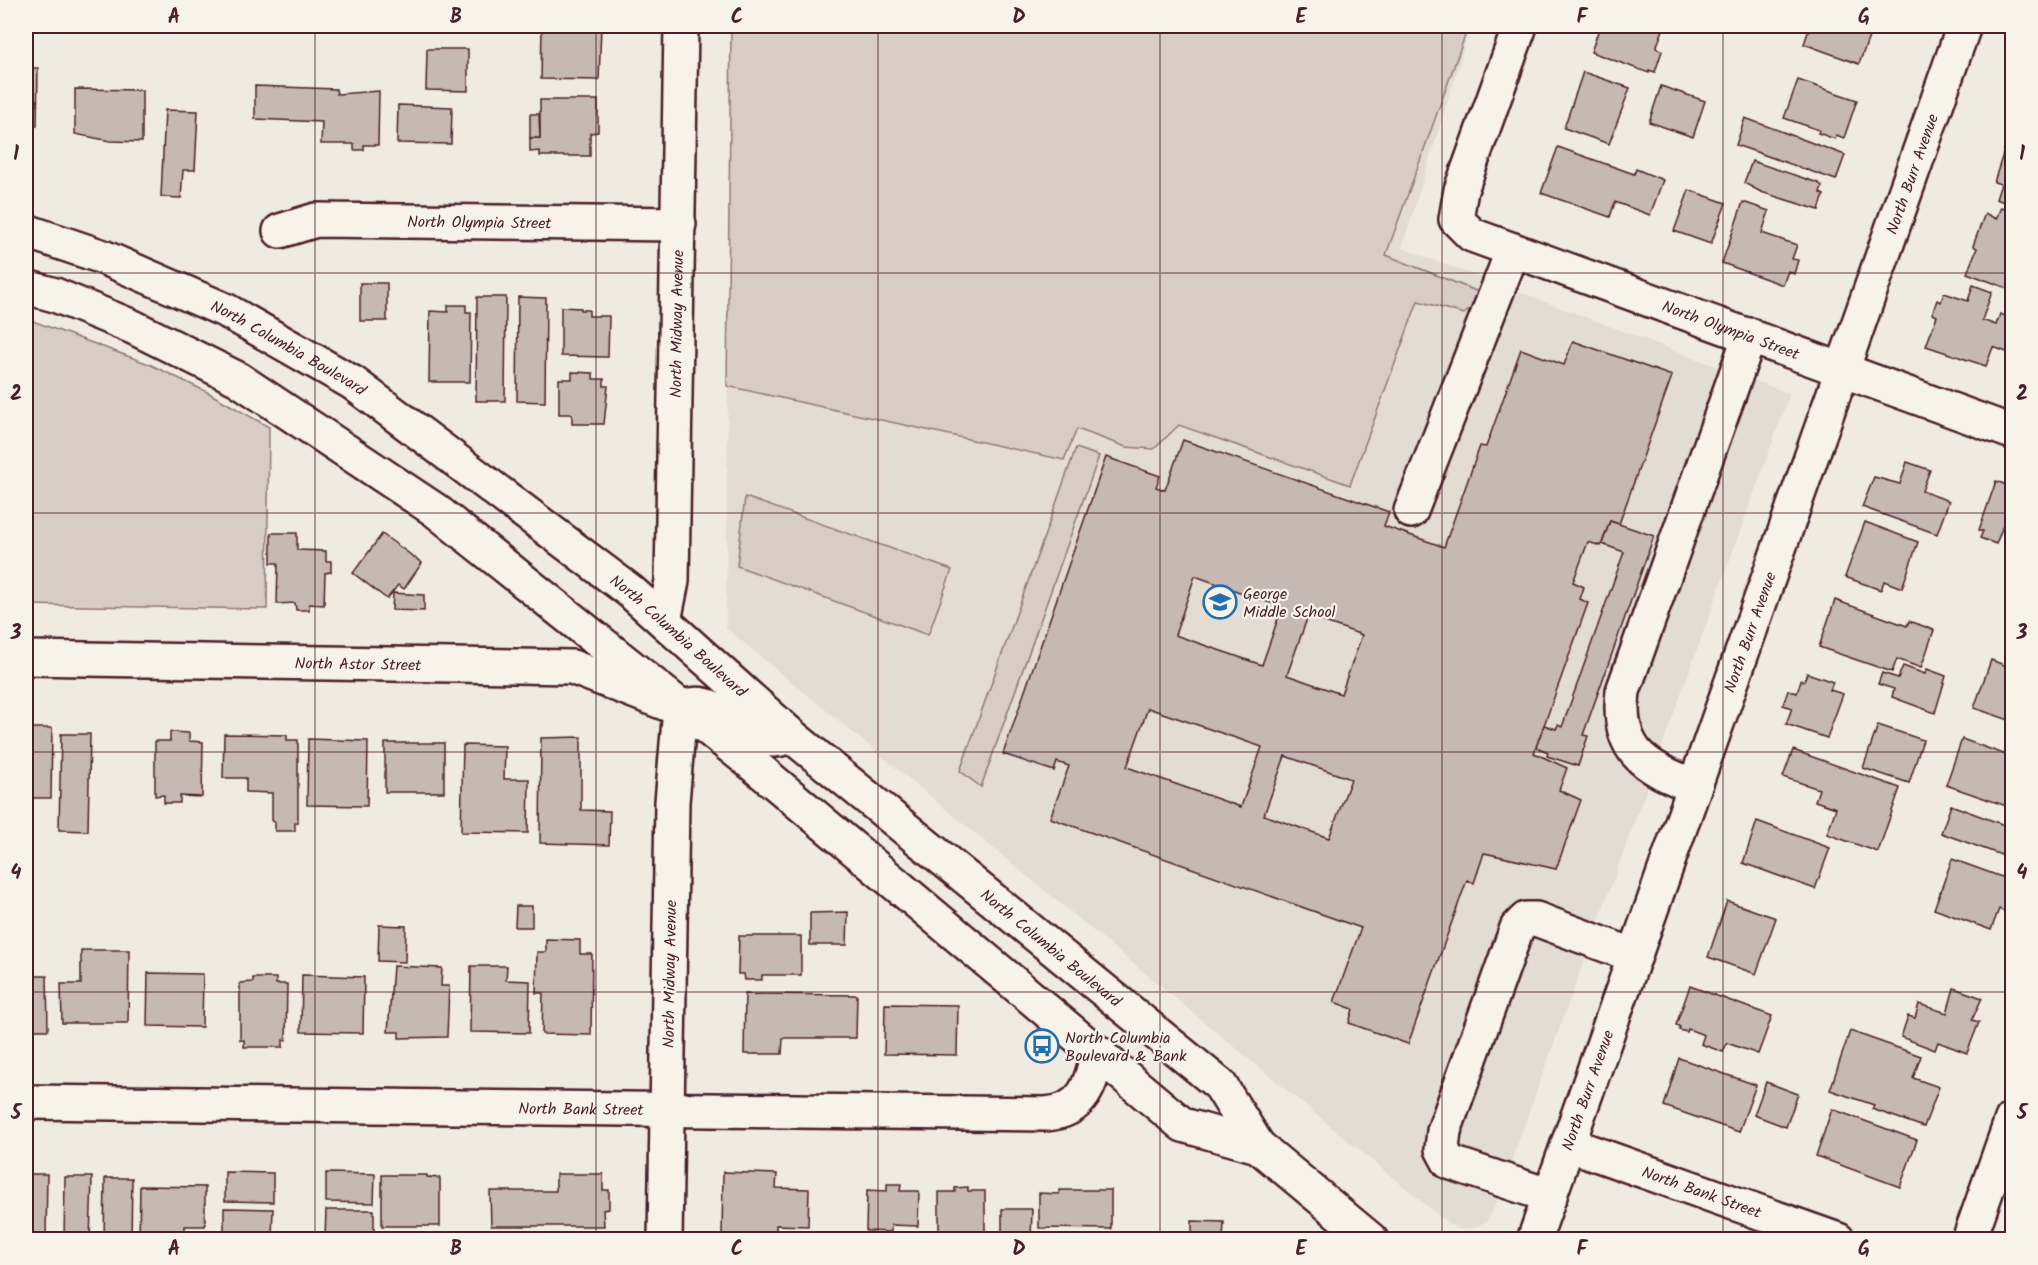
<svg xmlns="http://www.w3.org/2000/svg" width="2038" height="1265" viewBox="0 0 2038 1265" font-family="Kalam,sans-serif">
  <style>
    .built { fill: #e3dcd2 }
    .green { fill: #d8cdc6; stroke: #917678; stroke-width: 1.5 }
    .building { fill: #c6b8b3; stroke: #4a1f2b; stroke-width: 1.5; fill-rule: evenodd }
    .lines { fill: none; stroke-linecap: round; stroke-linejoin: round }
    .minor-casing { stroke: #4a1f2b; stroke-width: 38 }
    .major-casing { stroke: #4a1f2b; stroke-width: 38 }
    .minor { stroke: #f7f3e8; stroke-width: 33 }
    .major { stroke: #f7f3e8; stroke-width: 33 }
    .grid { fill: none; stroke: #4a1f2b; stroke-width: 1.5; stroke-opacity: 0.55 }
    .labels { text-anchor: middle; stroke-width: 4.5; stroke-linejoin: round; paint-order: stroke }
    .street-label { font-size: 16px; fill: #4a1f2b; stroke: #f7f3e8 }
    .poi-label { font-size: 16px; fill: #4a1f2b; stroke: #f7f3e8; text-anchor: start }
    .neatline { fill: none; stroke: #4a1f2b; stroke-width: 2 }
    .grid-label { font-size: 20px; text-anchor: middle; font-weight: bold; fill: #4a1f2b }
  </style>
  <rect width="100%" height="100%" fill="#f0ebe0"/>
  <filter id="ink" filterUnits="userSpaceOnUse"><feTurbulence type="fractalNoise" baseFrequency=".0167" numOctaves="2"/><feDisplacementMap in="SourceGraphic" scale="12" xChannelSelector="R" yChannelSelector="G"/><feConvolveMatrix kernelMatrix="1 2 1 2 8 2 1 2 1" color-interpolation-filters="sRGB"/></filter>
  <g filter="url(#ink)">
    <polygon class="built" points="731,26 1217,26 1470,29 1402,248 1790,394 1496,1203 1487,1221 1474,1228 1461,1230 1449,1224 726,628"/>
    <g class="green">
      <polygon points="731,26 1156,26 1467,30 1386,255 1481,293 1473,307 1464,314 1418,301 1350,485 1179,425 1154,449 1126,447 1077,429 1064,460 727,386"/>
      <polygon points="30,320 149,364 207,392 269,427 267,609 27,605"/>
      <polygon points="1076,448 1099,456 981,787 960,771"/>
      <polygon points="745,497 952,570 928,635 737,566"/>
    </g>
    <g class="building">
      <polygon points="542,26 601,26 599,80 541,79"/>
      <polygon points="1600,26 1649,26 1663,30 1656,48 1662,51 1655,72 1649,70 1649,73 1591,52"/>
      <polygon points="1810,26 1873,26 1859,64 1804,44"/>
      <polygon points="427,49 468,49 468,91 426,90"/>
      <polygon points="26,68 38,68 37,126 26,126"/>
      <polygon points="1583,72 1630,88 1609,144 1564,128"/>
      <polygon points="1798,80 1857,100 1844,138 1836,135 1835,139 1818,133 1819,130 1784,118"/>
      <polygon points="255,86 336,89 337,94 379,91 378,145 364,145 364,150 354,150 354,144 321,144 322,122 255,119"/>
      <polygon points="1661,86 1705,101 1693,137 1649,122"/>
      <polygon points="75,89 142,90 142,142 110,141 75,134"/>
      <polygon points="540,100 598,100 598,132 590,133 590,156 540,156 540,151 530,152 530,138 540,138"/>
      <polygon points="398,105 452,107 451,144 397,143"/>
      <polygon points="165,110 198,111 195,170 183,170 181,198 161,197"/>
      <polygon points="530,114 539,114 540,138 530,138"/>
      <polygon points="1745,118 1845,155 1836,180 1736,145"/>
      <polygon points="2010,132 2012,133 2012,205 1996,199 2001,184 1994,182"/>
      <polygon points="1558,147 1634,174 1636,169 1663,180 1650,215 1615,202 1610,217 1541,193"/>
      <polygon points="1752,161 1818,183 1822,186 1820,193 1824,195 1819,210 1761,192 1744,183"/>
      <polygon points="1689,190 1726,203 1711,244 1674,231"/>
      <polygon points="1743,202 1769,211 1762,233 1797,245 1792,259 1798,260 1794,274 1788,271 1783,285 1722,263"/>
      <polygon points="2001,207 2012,211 2012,290 1967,273 1977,248 1973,246 1985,213 1996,219"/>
      <rect x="360" y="283" width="27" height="38"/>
      <polygon points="1973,285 1992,292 1982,320 1996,325 2000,314 2012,318 2012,354 1993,347 1986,366 1926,346 1937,316 1932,314 1937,300 1941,302 1944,293 1968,301"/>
      <polygon points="477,297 506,297 505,401 476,401"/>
      <polygon points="518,297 546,298 545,402 517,401"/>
      <polygon points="448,305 466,305 466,312 471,312 470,382 429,382 430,311 448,312"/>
      <polygon points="561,307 581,308 581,310 589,310 589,316 609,316 608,357 561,356"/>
      <path d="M1573,341L1672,376L1619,524L1610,521L1601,546L1588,542L1573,582L1584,587L1580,599L1588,603L1534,753L1567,768L1559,790L1581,800L1556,869L1484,853L1474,883L1467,880L1408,1044L1349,1023L1353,1009L1334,1002L1361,928L1050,818L1069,766L1057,762L1054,771L1003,754L1106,457L1160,476L1156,487L1165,490L1183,440L1389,512L1384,526L1444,547L1480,446L1486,447L1521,349L1564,365ZM1195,576L1282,607L1262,665L1175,635ZM1308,616L1362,635L1341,694L1287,675ZM1148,708L1262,747L1241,807L1127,767ZM1285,756L1351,779L1329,838L1264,815Z"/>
      <polygon points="572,372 593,373 593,379 604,379 604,386 608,386 604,424 572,424 572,414 559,414 559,379 572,379"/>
      <polygon points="1907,462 1930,470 1922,491 1949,501 1937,534 1862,507 1874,477 1900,484"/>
      <polygon points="1996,481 2012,487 2012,502 1996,544 1980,538 1983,531 1979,530"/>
      <polygon points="1610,521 1654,536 1583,735 1588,736 1578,766 1547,756 1548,752 1536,747 1544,725 1556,729 1558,725 1562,727 1624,552 1602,544"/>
      <polygon points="1865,522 1918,542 1902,588 1884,581 1881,590 1845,577"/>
      <polygon points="271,533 297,533 297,550 326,551 326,561 331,561 331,572 325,573 324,605 309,604 309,610 296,610 295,603 277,604 278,563 271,563"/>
      <polygon points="382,534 422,563 404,589 398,585 387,599 353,573"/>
      <polygon points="393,593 424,595 424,611 392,610"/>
      <polygon points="1835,600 1907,626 1909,621 1934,630 1921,668 1897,659 1892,672 1819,647"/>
      <polygon points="1991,660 2012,668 2012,721 1974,708"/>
      <polygon points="1903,666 1925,674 1927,669 1946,676 1935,713 1892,697 1894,689 1878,684 1882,673 1898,678"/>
      <polygon points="1807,673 1833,682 1830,690 1843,694 1827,738 1786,724 1792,708 1783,705 1788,690 1797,693 1801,680 1804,681"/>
      <polygon points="1878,725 1923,740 1909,783 1863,768"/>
      <polygon points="26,728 52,728 51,798 26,798"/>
      <polygon points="170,732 189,733 189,741 203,742 202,797 180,796 180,803 164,803 164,795 155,796 155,741 170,741"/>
      <polygon points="61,734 90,734 88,831 59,830"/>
      <polygon points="224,734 287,735 287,740 298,740 298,823 295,823 295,831 275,831 275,822 272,821 272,793 246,792 246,778 223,778"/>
      <polygon points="581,737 581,810 610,811 609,845 540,843 541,738"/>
      <polygon points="308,739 368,741 367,806 307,805"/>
      <polygon points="1962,739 2012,757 2012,808 1946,785"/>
      <rect x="385" y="743" width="59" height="49"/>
      <polygon points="463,745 505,746 504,779 529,779 528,833 461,832"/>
      <polygon points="1793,750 1900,788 1878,852 1827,834 1836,808 1815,801 1819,789 1783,777"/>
      <polygon points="1951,805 2012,828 2012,859 1941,833"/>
      <polygon points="1757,821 1830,848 1815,889 1743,863"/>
      <polygon points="1952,859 2010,880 2005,894 2012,896 2006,912 1999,909 1991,930 1934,909"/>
      <polygon points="1727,901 1776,918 1756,974 1708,957"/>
      <polygon points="516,906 532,906 532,927 515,927"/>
      <polygon points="848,912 847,945 810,945 810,913"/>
      <polygon points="379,925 406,926 405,962 378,961"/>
      <polygon points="739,936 801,936 801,975 762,975 762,980 745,980 744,974 738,974"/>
      <polygon points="546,939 580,940 580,954 592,954 591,1035 542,1034 543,993 536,993 537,952 546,952"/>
      <polygon points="81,950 129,950 128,1023 62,1023 61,984 81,984"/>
      <polygon points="393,966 442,968 441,986 449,986 447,1037 399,1038 399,1032 388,1032"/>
      <polygon points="471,966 507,966 506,980 530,981 529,1033 470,1032"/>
      <polygon points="148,973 203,974 202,1027 147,1026"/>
      <polygon points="302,975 364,977 363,1033 301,1032"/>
      <polygon points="26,976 47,976 48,1030 26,1030"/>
      <polygon points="253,978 276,978 276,984 287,984 286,1040 283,1040 283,1047 244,1047 244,1040 240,1040 240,983 253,982"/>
      <polygon points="1690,986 1772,1016 1758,1054 1727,1043 1723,1052 1701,1044 1704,1035 1688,1029 1687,1032 1679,1030 1680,1027 1676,1025"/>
      <polygon points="1954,988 1982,998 1972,1020 1979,1022 1967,1053 1938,1042 1935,1050 1901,1037 1908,1016 1915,1018 1919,1004 1947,1013"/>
      <polygon points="745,994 857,995 856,1038 783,1038 782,1054 744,1054"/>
      <polygon points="885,1004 958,1005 957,1055 884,1054"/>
      <polygon points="1850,1031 1921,1056 1913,1078 1939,1087 1924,1127 1872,1109 1874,1105 1830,1090"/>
      <polygon points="1679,1058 1756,1085 1739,1132 1664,1106"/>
      <polygon points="1766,1082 1798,1094 1786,1127 1754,1115"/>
      <polygon points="1832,1109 1917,1140 1900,1187 1816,1156"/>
      <polygon points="225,1172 273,1173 273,1202 225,1201"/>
      <polygon points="723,1172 777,1174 776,1188 809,1189 808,1226 776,1225 776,1236 722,1235"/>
      <polygon points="326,1173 375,1174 374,1203 326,1202"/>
      <polygon points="26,1174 47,1174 46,1240 26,1240"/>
      <polygon points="556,1174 603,1174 603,1190 609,1190 609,1209 603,1210 604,1226 491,1226 490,1191 556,1191"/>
      <polygon points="382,1175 427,1175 427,1177 440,1178 440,1226 382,1226"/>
      <polygon points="65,1177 92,1177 90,1240 64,1240"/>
      <polygon points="105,1178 132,1178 131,1240 104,1240"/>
      <polygon points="887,1184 901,1184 900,1191 919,1191 918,1226 891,1225 891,1232 866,1231 867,1190 887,1191"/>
      <polygon points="140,1186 205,1187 205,1226 185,1226 185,1240 139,1240"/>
      <polygon points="968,1187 968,1191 985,1191 985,1240 939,1240 939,1192 955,1192 955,1188"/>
      <polygon points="1059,1190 1111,1190 1111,1229 1039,1228 1039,1193 1059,1194"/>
      <polygon points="224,1208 273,1209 272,1237 224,1236"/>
      <polygon points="1002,1209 1032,1209 1031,1240 1002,1240"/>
      <polygon points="326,1210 374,1210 374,1239 325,1238"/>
      <polygon points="1192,1221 1224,1222 1223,1240 1192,1240"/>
    </g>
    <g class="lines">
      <defs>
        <g id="minor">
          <path id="s1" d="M1520,26L1461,190L1456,219L1472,235L2012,432"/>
          <path id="s2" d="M280,231L316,220L679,224"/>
          <polyline points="1411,511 1513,250"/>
          <path id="s3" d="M664,621L672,581L681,26"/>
          <path id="s4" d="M26,658L572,667L680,709L672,802L665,1240"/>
          <path d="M1695,786C1644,768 1616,750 1623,691L1750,335"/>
          <path id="s5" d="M26,1102L1045,1114C1084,1112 1091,1084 1098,1052"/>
          <path id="s6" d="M1568,1144L1838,1240"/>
          <polyline points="1550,1196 1449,1162 1442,1149 1444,1131 1517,928 1526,919 1536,919 1635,956"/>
          <path id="s7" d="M1534,1240L1964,26"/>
          <polyline points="1969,1240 2012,1119"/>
        </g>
        <g id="major">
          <path id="s8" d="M26,231L103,257L227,311L353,383L630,591L793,737L1220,1085L1258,1146L1371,1240"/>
          <polyline points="26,287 55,295 133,327 238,379 435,510 755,766 1183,1125 1258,1146"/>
          <path d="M688,706C715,695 750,740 774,740C779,740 784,738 788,737"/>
        </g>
      </defs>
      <use href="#minor" class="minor-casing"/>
      <use href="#major" class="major-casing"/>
      <use href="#minor" class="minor"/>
      <use href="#major" class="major"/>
    </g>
  </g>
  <path class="grid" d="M315,26V1240M596,26V1240M878,26V1240M1160,26V1240M1442,26V1240M1723,26V1240M26,273H2012M26,513H2012M26,752H2012M26,992H2012"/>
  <defs>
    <symbol id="school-ring" viewBox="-11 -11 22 22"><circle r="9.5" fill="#f7f3e8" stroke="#1f6fb2" stroke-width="1.5"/><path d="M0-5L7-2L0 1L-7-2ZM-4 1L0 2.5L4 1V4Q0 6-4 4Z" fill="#1f6fb2"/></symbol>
    <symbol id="bus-ring" viewBox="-11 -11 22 22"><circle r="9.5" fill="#f7f3e8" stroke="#1f6fb2" stroke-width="1.5"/><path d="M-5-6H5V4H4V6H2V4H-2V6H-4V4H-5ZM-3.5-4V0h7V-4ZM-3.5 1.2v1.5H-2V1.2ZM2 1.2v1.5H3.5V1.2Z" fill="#1f6fb2"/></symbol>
  </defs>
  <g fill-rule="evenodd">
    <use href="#school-ring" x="1201" y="583" width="38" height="38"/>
    <use href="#bus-ring" x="1023" y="1027" width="38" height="38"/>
  </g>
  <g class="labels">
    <g class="street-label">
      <text dy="6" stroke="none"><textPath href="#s7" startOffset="1131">North Burr Avenue</textPath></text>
      <text dy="6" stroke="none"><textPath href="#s2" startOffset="201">North Olympia Street</textPath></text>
      <text dy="6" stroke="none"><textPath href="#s3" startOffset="298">North Midway Avenue</textPath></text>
      <text dy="6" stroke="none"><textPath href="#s1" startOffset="502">North Olympia Street</textPath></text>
      <text dy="6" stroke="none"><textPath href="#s8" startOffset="288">North Columbia Boulevard</textPath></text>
      <text dy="6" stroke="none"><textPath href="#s7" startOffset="645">North Burr Avenue</textPath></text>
      <text dy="6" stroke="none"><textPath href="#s8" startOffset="774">North Columbia Boulevard</textPath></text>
      <text dy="6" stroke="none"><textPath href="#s4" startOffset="332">North Astor Street</textPath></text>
      <text dy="6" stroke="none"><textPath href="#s8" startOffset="1260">North Columbia Boulevard</textPath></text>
      <text transform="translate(669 974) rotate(-89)" y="6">North Midway Avenue</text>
      <text dy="6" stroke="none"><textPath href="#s7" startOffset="159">North Burr Avenue</textPath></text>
      <text dy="6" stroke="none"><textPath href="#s5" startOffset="555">North Bank Street</textPath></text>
      <text dy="6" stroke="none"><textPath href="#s6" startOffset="142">North Bank Street</textPath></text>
    </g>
    <g class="poi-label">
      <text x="1243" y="599">George<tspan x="1243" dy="18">Middle School</tspan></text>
      <text x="1065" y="1043">North Columbia<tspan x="1065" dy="18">Boulevard &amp; Bank</tspan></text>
    </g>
  </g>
  <rect width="2038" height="1265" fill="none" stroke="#f7f3e8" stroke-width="66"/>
  <rect x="33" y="33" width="1972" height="1199" class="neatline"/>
  <g class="grid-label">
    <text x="174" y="23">A</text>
    <text x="456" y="23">B</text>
    <text x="737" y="23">C</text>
    <text x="1019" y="23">D</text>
    <text x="1301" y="23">E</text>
    <text x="1582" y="23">F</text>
    <text x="1864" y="23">G</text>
    <text x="16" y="160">1</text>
    <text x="2022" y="160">1</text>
    <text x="16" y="400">2</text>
    <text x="2022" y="400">2</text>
    <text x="16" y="639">3</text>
    <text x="2022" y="639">3</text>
    <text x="16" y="879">4</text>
    <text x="2022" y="879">4</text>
    <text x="16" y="1119">5</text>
    <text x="2022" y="1119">5</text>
    <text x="174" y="1255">A</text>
    <text x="456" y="1255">B</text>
    <text x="737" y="1255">C</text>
    <text x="1019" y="1255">D</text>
    <text x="1301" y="1255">E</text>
    <text x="1582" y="1255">F</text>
    <text x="1864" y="1255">G</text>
  </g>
</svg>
